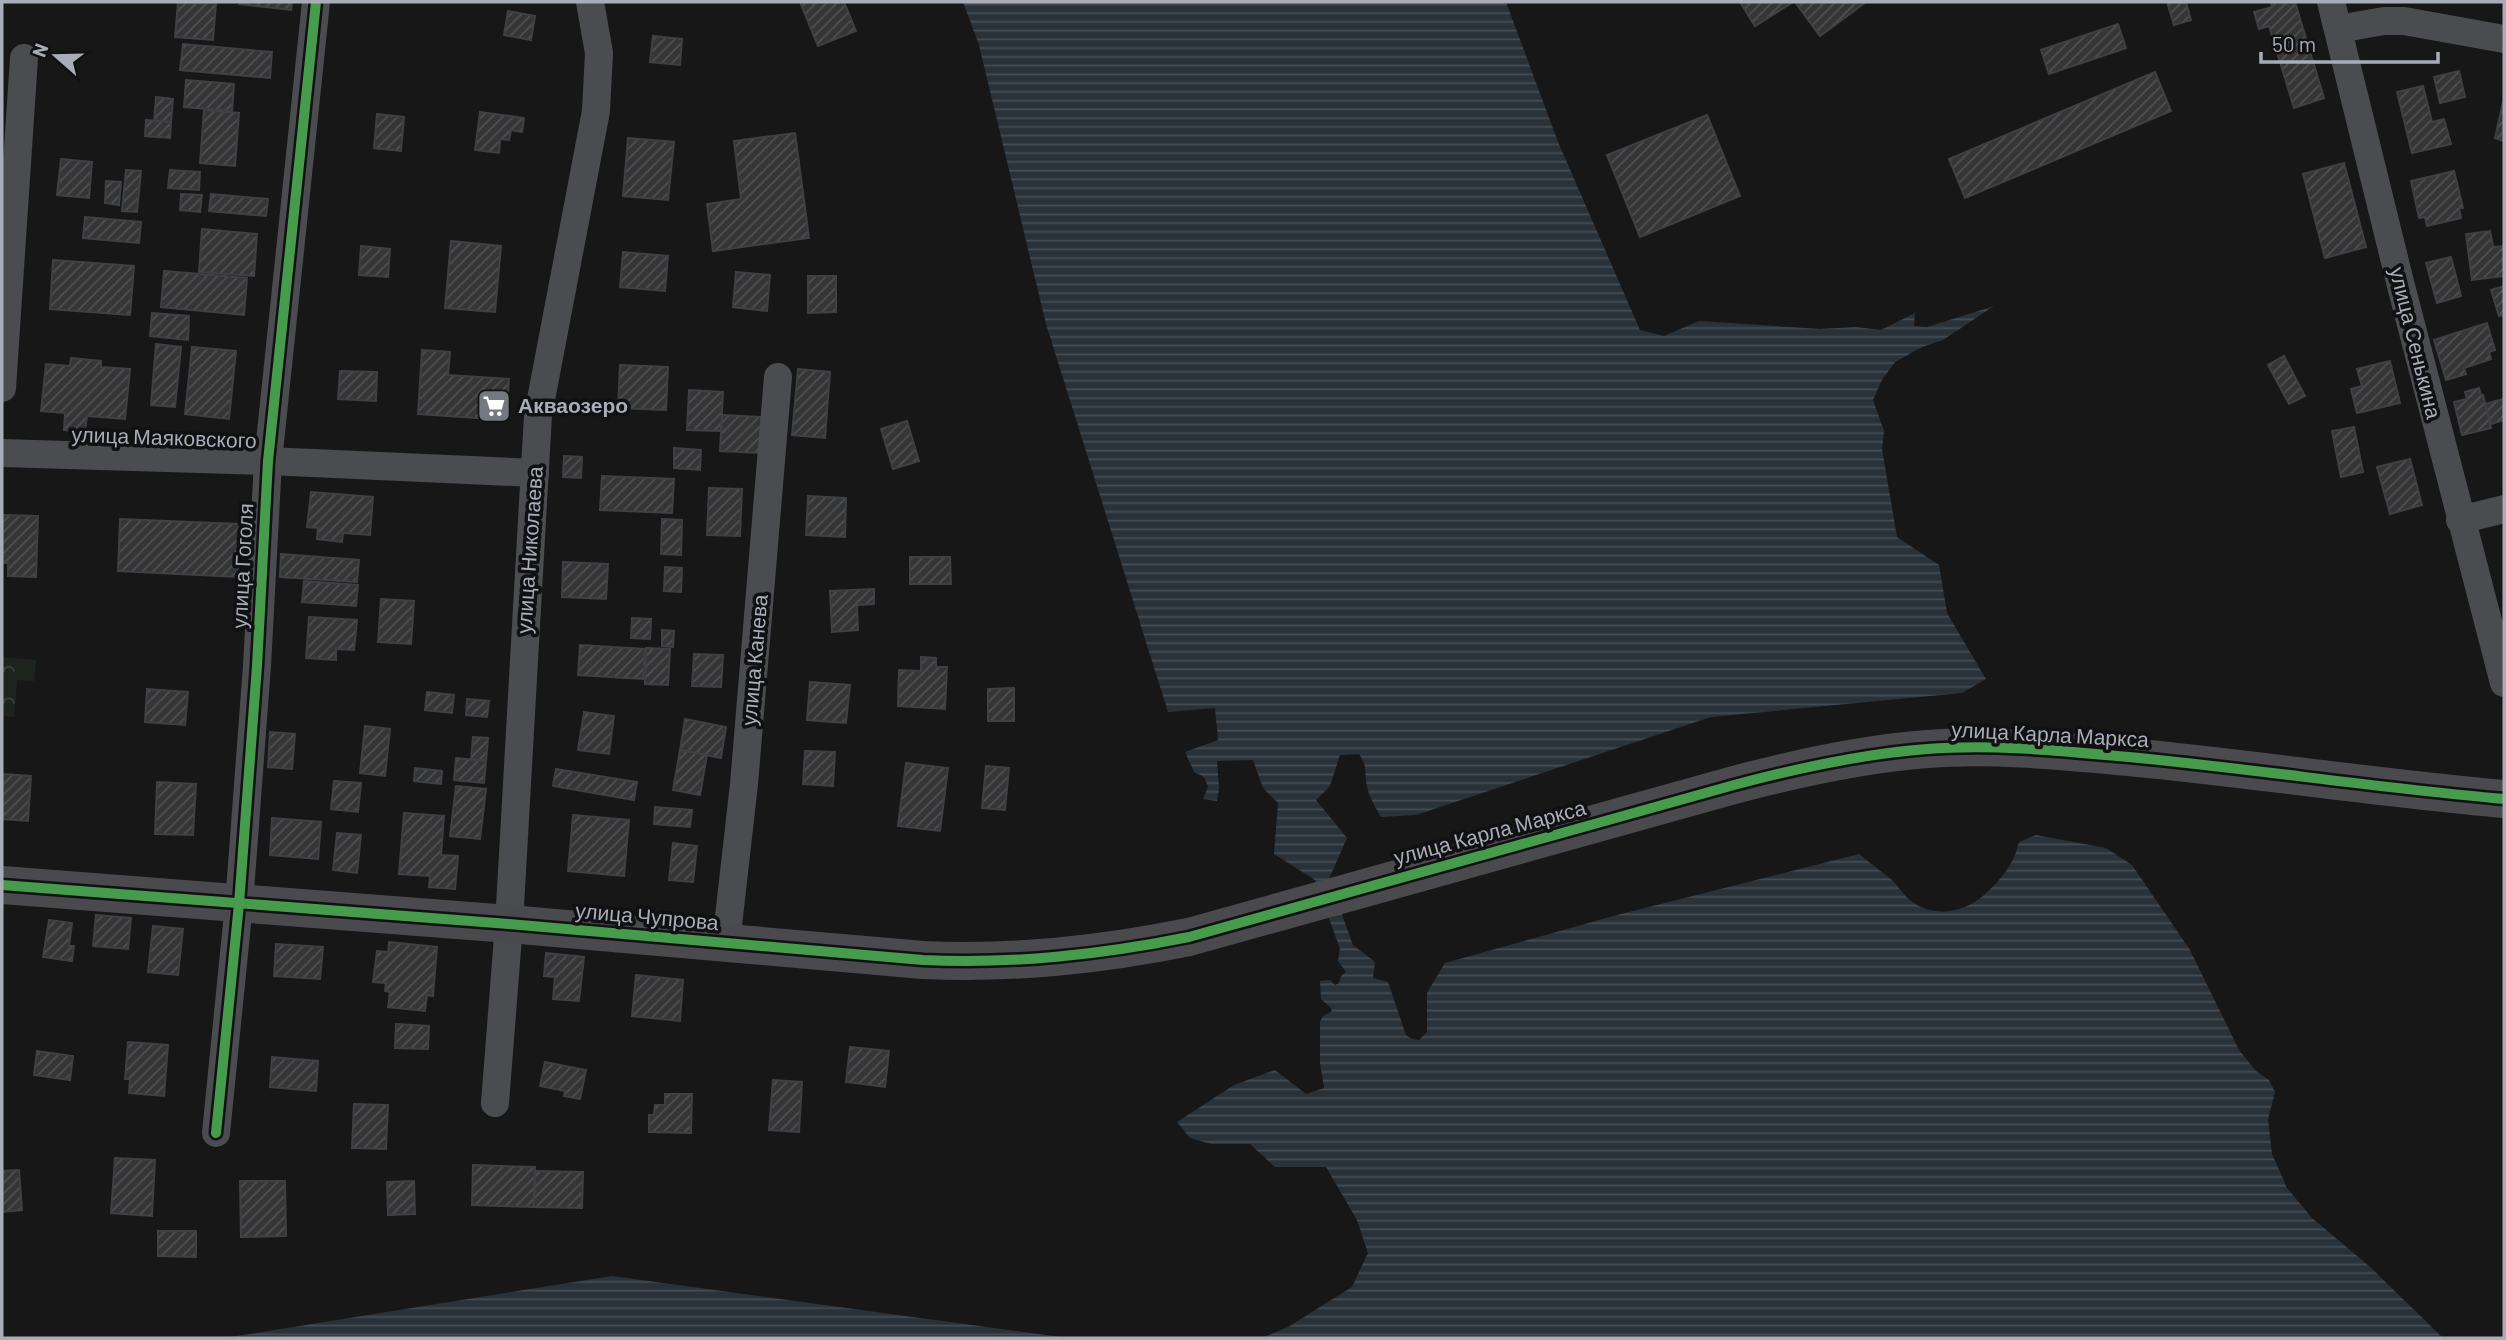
<svg xmlns="http://www.w3.org/2000/svg" width="2506" height="1340" viewBox="0 0 2506 1340" font-family="Barlow,sans-serif">
  <style>
    .park { fill: url(#park-crowns) }
    .water { fill: url(#water-rules) }
    .building { fill: url(#building-hatch); stroke: #3f4043; stroke-width: 2 }
    .lines { fill: none; stroke-linecap: round; stroke-linejoin: round }
    .street { stroke: #4b4c50; stroke-width: 28 }
    .secondary { stroke: #4a4a4e; stroke-width: 38 }
    .cycleway-casing { stroke: #111113; stroke-width: 15 }
    .cycleway { stroke: #469c4c; stroke-width: 10 }
    .labels { text-anchor: middle; stroke-width: 7; stroke-linejoin: round; paint-order: stroke }
    .street-label { font-size: 21px; fill: #a8adb8; stroke: #111113 }
    .poi-label { font-size: 21px; font-weight: bold; fill: #a8adb8; stroke: #111113; text-anchor: start }
  </style>
  <defs>
    <pattern id="park-crowns" width="20" height="18" patternUnits="userSpaceOnUse" patternTransform="scale(1.75)"><rect width="20" height="18" fill="#1d241e"/><path d="M2 6a3 3 0 1 1 6 0M12 15a3 3 0 1 1 6 0" fill="none" stroke="#3b413d"/></pattern>
    <pattern id="water-rules" width="6" height="5" patternUnits="userSpaceOnUse" patternTransform="scale(1.75)"><rect width="6" height="5" fill="#2a3239"/><path d="M0 2.5h6" fill="none" stroke="#464d54"/></pattern>
    <pattern id="building-hatch" width="6" height="6" patternUnits="userSpaceOnUse" patternTransform="scale(1.75)"><rect width="6" height="6" fill="#353536"/><path d="M-1 1l2-2M0 6l6-6M5 7l2-2" fill="none" stroke="#4f5051"/></pattern>
  </defs>
  <rect width="100%" height="100%" fill="#171717"/>
  <polygon class="park" points="2,657 36,660 34,681 17,680 14,717 2,716"/>
  <g class="water">
    <path d="M963,2H1506L1558,142L1640,330L1664,336L1699,321L1820,329L1856,327L1881,330L1915,313L1914,326L1927,327L1994,306L1943,340L1922,347L1895,362L1882,380L1873,400L1884,431L1882,449L1897,537L1939,565L1947,613L1986,679L1962,693L1711,717L1416,815L1381,817C1374,805 1367,793 1366,780C1365,768 1366,764 1359,754L1340,755L1330,786L1316,800L1347,838L1329,879L1353,945L1375,962L1373,978L1388,982L1406,1035L1412,1039L1419,1040L1427,1032V993L1445,963L1617,915L1859,854C1870,863 1882,872 1893,881C1899,887 1904,896 1911,901C1934,918 1964,913 1984,895C2001,880 2014,864 2019,842L2036,835L2106,848L2132,865L2190,950L2239,1050L2256,1071L2269,1080L2275,1092L2268,1119L2272,1154L2287,1188L2312,1218L2369,1266L2443,1338H1262L1288,1327L1352,1287L1368,1253L1357,1220L1326,1167H1275L1250,1144H1211L1190,1138L1177,1122L1234,1085L1275,1070L1306,1094L1324,1088L1320,1063V1022L1323,1016L1332,1011L1330,1007L1321,999L1320,981L1330,980L1335,985L1339,983L1341,976L1346,972L1338,961L1340,949L1315,880L1274,854L1278,803L1263,788L1253,760L1217,761L1219,788L1217,801L1203,799L1208,787L1204,777L1194,772L1185,752L1218,740L1215,708L1168,712L1046,324L979,45Z"/>
    <polygon points="612,1276 1068,1338 224,1338"/>
  </g>
  <g class="building">
    <polygon points="178,2 216,3 213,40 175,37"/>
    <polygon points="240,2 292,2 291,10 239,4"/>
    <polygon points="800,2 844,2 856,31 818,46"/>
    <polygon points="1740,2 1793,2 1755,26"/>
    <polygon points="1795,2 1866,2 1820,36"/>
    <polygon points="2167,2 2186,2 2191,20 2174,25"/>
    <polygon points="2271,2 2295,2 2324,98 2294,108 2269,26 2259,29 2254,12 2272,7"/>
    <polygon points="508,11 535,16 531,40 504,35"/>
    <polygon points="2118,24 2126,48 2049,74 2041,50"/>
    <polygon points="653,36 682,39 680,65 650,62"/>
    <polygon points="183,44 272,52 270,78 180,70"/>
    <polygon points="2459,71 2465,97 2440,103 2434,77"/>
    <polygon points="2155,72 2171,111 1965,198 1949,159"/>
    <polygon points="186,80 234,84 232,111 184,107"/>
    <polygon points="2423,86 2432,122 2444,119 2451,144 2412,153 2397,92"/>
    <polygon points="156,97 173,99 171,122 154,121"/>
    <polygon points="2503,102 2504,103 2504,141 2495,138"/>
    <polygon points="204,110 239,113 235,166 200,163"/>
    <polygon points="480,112 524,118 522,132 511,130 509,140 500,139 499,153 475,150"/>
    <polygon points="377,114 404,117 401,151 374,148"/>
    <polygon points="1707,115 1740,196 1640,237 1607,155"/>
    <polygon points="146,120 171,122 170,138 145,136"/>
    <polygon points="795,133 809,238 713,251 707,204 741,199 734,141"/>
    <polygon points="628,138 674,142 668,200 623,196"/>
    <polygon points="61,159 92,162 89,198 57,195"/>
    <polygon points="2344,163 2366,247 2325,258 2303,174"/>
    <polygon points="126,170 141,171 137,212 122,211"/>
    <polygon points="170,170 200,172 199,190 168,188"/>
    <polygon points="2454,171 2463,208 2459,208 2461,218 2427,226 2425,217 2419,218 2411,181"/>
    <polygon points="106,181 121,182 119,205 105,203"/>
    <polygon points="181,194 202,195 200,212 180,210"/>
    <polygon points="211,194 268,199 266,216 209,211"/>
    <polygon points="85,217 141,222 139,243 83,238"/>
    <polygon points="202,229 257,234 254,276 199,272"/>
    <polygon points="2490,231 2493,247 2504,246 2504,276 2472,280 2466,234"/>
    <polygon points="451,241 501,246 495,312 445,308"/>
    <polygon points="361,246 390,249 388,277 359,275"/>
    <polygon points="623,252 668,256 665,291 620,287"/>
    <polygon points="2451,257 2461,296 2437,303 2426,263"/>
    <polygon points="53,260 134,266 130,315 50,309"/>
    <polygon points="164,271 247,278 244,315 161,307"/>
    <polygon points="736,272 770,275 767,311 733,307"/>
    <polygon points="808,276 836,276 836,312 808,313"/>
    <polygon points="2504,286 2504,315 2499,316 2491,290"/>
    <polygon points="152,313 189,316 188,340 150,336"/>
    <polygon points="2487,323 2495,350 2489,352 2491,359 2464,368 2466,374 2446,380 2434,340"/>
    <polygon points="156,344 181,347 175,407 151,405"/>
    <polygon points="192,347 236,351 229,419 185,414"/>
    <polygon points="422,350 450,352 448,375 509,379 506,420 418,414"/>
    <polygon points="2284,356 2305,396 2289,404 2268,365"/>
    <polygon points="71,358 101,361 101,367 130,369 125,419 87,416 85,432 64,430 65,413 41,411 46,364 70,366"/>
    <polygon points="2390,361 2400,403 2357,413 2351,389 2362,386 2357,369"/>
    <polygon points="620,365 668,367 666,410 618,408"/>
    <polygon points="798,369 830,372 825,438 792,435"/>
    <polygon points="340,371 377,372 376,401 338,399"/>
    <polygon points="2479,388 2481,395 2483,395 2491,428 2462,435 2454,402 2467,399 2465,392"/>
    <polygon points="689,390 723,392 721,431 687,430"/>
    <polygon points="2503,399 2504,420 2491,424 2485,404"/>
    <polygon points="722,415 761,417 760,453 720,451"/>
    <polygon points="907,421 919,461 893,469 881,429"/>
    <polygon points="2354,427 2363,472 2341,477 2332,431"/>
    <polygon points="674,448 701,450 700,470 674,468"/>
    <polygon points="564,456 582,457 581,478 563,477"/>
    <polygon points="2410,459 2422,505 2390,514 2377,467"/>
    <polygon points="602,476 674,479 672,513 600,510"/>
    <polygon points="709,488 742,489 740,536 707,535"/>
    <polygon points="311,492 373,497 370,535 343,533 342,542 317,539 318,528 307,527"/>
    <polygon points="808,496 846,498 845,537 806,535"/>
    <polygon points="2,515 38,516 36,577 8,576 8,563 2,563"/>
    <polygon points="120,519 240,524 238,577 118,571"/>
    <polygon points="662,519 682,520 681,555 661,554"/>
    <polygon points="281,554 359,560 357,582 280,577"/>
    <polygon points="910,557 950,557 951,584 910,584"/>
    <polygon points="563,562 608,564 606,599 562,597"/>
    <polygon points="665,567 682,568 681,592 664,591"/>
    <polygon points="304,581 358,585 356,606 302,602"/>
    <polygon points="874,589 874,604 857,605 858,630 832,632 830,591"/>
    <polygon points="381,599 414,601 411,644 378,642"/>
    <polygon points="309,617 357,620 354,650 336,649 336,660 306,658"/>
    <polygon points="632,618 651,619 650,639 631,638"/>
    <polygon points="662,630 674,631 673,647 662,646"/>
    <polygon points="580,645 645,649 643,679 578,675"/>
    <polygon points="646,648 670,649 668,685 645,684"/>
    <polygon points="694,654 723,655 721,687 692,686"/>
    <polygon points="921,657 936,658 936,667 947,667 945,709 898,706 899,670 921,671"/>
    <polygon points="810,682 850,685 846,723 807,720"/>
    <polygon points="1014,688 1014,721 988,721 988,689"/>
    <polygon points="147,689 188,692 185,725 145,722"/>
    <polygon points="427,692 454,695 452,713 425,710"/>
    <polygon points="467,699 489,701 487,717 466,715"/>
    <polygon points="584,712 614,716 609,754 578,750"/>
    <polygon points="685,719 726,727 721,758 680,750"/>
    <polygon points="365,726 390,729 385,776 360,773"/>
    <polygon points="270,732 295,734 292,769 268,767"/>
    <polygon points="473,737 488,738 486,761 471,759"/>
    <polygon points="680,750 707,755 700,795 673,790"/>
    <polygon points="805,751 835,752 833,786 803,784"/>
    <polygon points="456,758 486,761 484,783 454,780"/>
    <polygon points="906,763 948,768 940,831 898,826"/>
    <polygon points="986,766 1009,768 1005,810 982,808"/>
    <polygon points="415,768 442,771 441,784 414,781"/>
    <polygon points="556,769 637,782 634,800 553,786"/>
    <polygon points="2,774 31,776 28,821 2,819"/>
    <polygon points="334,781 361,783 358,812 331,809"/>
    <polygon points="157,782 196,784 193,835 155,834"/>
    <polygon points="456,786 486,789 480,839 450,836"/>
    <polygon points="655,807 692,810 690,827 654,824"/>
    <polygon points="404,813 444,816 441,855 458,856 455,889 429,887 430,876 399,874"/>
    <polygon points="573,815 629,820 624,876 568,871"/>
    <polygon points="272,818 321,822 318,859 270,855"/>
    <polygon points="337,833 361,835 357,873 333,870"/>
    <polygon points="673,843 697,846 693,882 669,880"/>
    <polygon points="96,915 131,918 128,949 93,946"/>
    <polygon points="49,920 72,923 69,946 74,946 72,961 43,957"/>
    <polygon points="153,926 183,929 178,975 148,972"/>
    <polygon points="389,942 437,947 433,996 427,995 425,1011 388,1007 390,992 385,991 386,983 373,982 377,951 388,952"/>
    <polygon points="276,944 323,947 320,979 274,976"/>
    <polygon points="546,953 584,957 579,1001 553,999 555,977 544,976"/>
    <polygon points="636,975 683,980 680,1021 632,1016"/>
    <polygon points="396,1024 429,1026 428,1049 395,1048"/>
    <polygon points="128,1042 168,1045 164,1096 129,1093 130,1079 125,1079"/>
    <polygon points="850,1047 889,1051 885,1087 846,1082"/>
    <polygon points="37,1051 73,1056 70,1080 34,1075"/>
    <polygon points="272,1057 318,1061 316,1091 270,1087"/>
    <polygon points="545,1062 586,1070 580,1099 564,1096 565,1091 540,1086"/>
    <polygon points="773,1080 802,1082 799,1132 769,1130"/>
    <polygon points="665,1094 692,1094 691,1133 649,1132 649,1115 654,1115 655,1105 665,1105"/>
    <polygon points="354,1104 388,1105 386,1149 352,1148"/>
    <polygon points="115,1158 155,1160 152,1216 111,1213"/>
    <polygon points="473,1165 535,1167 534,1207 472,1205"/>
    <polygon points="19,1170 22,1210 2,1212 2,1171"/>
    <polygon points="535,1171 583,1172 582,1208 534,1207"/>
    <polygon points="240,1181 285,1181 286,1236 241,1237"/>
    <polygon points="414,1181 415,1214 388,1215 387,1182"/>
    <polygon points="158,1231 196,1231 196,1257 158,1256"/>
  </g>
  <g class="lines">
    <g class="street">
      <polyline points="2331,2 2399,278 2504,683"/>
      <polyline points="2338,29 2384,21 2404,21 2504,39"/>
      <polyline points="2,388 24,58"/>
      <polyline points="2,453 268,461 535,473"/>
      <polyline points="2460,520 2504,509"/>
      <polyline points="726,943 744,784 778,377"/>
      <polyline points="495,1103 509,924 538,415 596,111 599,53 590,2"/>
      <polyline points="216,1133 239,904 257,666 268,461 316,2"/>
    </g>
    <path class="secondary" d="M2,885L509,924L923,960C1015,964 1099,955 1189,937L1734,785C1798,768 1861,754 1927,749C1994,744 2062,751 2129,757C2254,769 2379,788 2504,799"/>
    <defs>
      <g id="cycleway">
        <path d="M2,885L509,924L923,960C1015,964 1099,955 1189,937L1734,785C1798,768 1861,754 1927,749C1994,744 2062,751 2129,757C2254,769 2379,788 2504,799"/>
        <polyline points="216,1133 239,904 257,666 268,461 316,2"/>
      </g>
    </defs>
    <use href="#cycleway" class="cycleway-casing"/>
    <use href="#cycleway" class="cycleway"/>
  </g>
  <defs>
    <symbol id="supermarket-square" viewBox="-11 -11 22 22"><rect x="-9" y="-9" width="18" height="18" rx="4" fill="#757880" stroke="#111113"/><path d="M-6-5.5h2.5l.6 2H6L4.5 2H-2.5L-4.4-4H-6ZM-1.5 3.2a1.3 1.3 0 1 0 .1 0ZM3 3.2a1.3 1.3 0 1 0 .1 0Z" fill="#fff"/></symbol>
  </defs>
  <g fill-rule="evenodd">
    <use href="#supermarket-square" x="475" y="387" width="38" height="38"/>
  </g>
  <g class="labels">
    <g class="street-label">
      <text transform="translate(2415 343) rotate(76)" y="7">улица Сенькина</text>
      <text transform="translate(164 438) rotate(2)" y="7">улица Маяковского</text>
      <text transform="translate(530 550) rotate(-86)" y="7">улица Николаева</text>
      <text transform="translate(243 566) rotate(-87)" y="7">улица Гоголя</text>
      <text transform="translate(755 660) rotate(-85)" y="7">улица Канева</text>
      <text transform="translate(2050 735) rotate(3)" y="7">улица Карла Маркса</text>
      <text transform="translate(1490 833) rotate(-15)" y="7">улица Карла Маркса</text>
      <text transform="translate(647 917) rotate(5)" y="7">улица Чупрова</text>
    </g>
    <g class="poi-label">
      <text x="518" y="413">Акваозеро</text>
    </g>
  </g>
  <rect width="2506" height="1340" fill="none" stroke="#a8adb8" stroke-width="7"/>
  <g transform="translate(56 56) rotate(290)" stroke="#111113" stroke-width="5" paint-order="stroke">
  <path d="M0-5L12 26L0 18L-12 26Z" fill="#a8adb8"/>
  <text y="-10" font-size="19" font-weight="bold" text-anchor="middle" fill="#a8adb8">N</text>
  </g>
  <path d="M2261 52v10h177v-10" fill="none" stroke="#a8adb8" stroke-width="3.5"/>
  <text x="2272" y="52" font-size="21" fill="#a8adb8" stroke="#111113" stroke-width="5" paint-order="stroke">50 m</text>
</svg>
